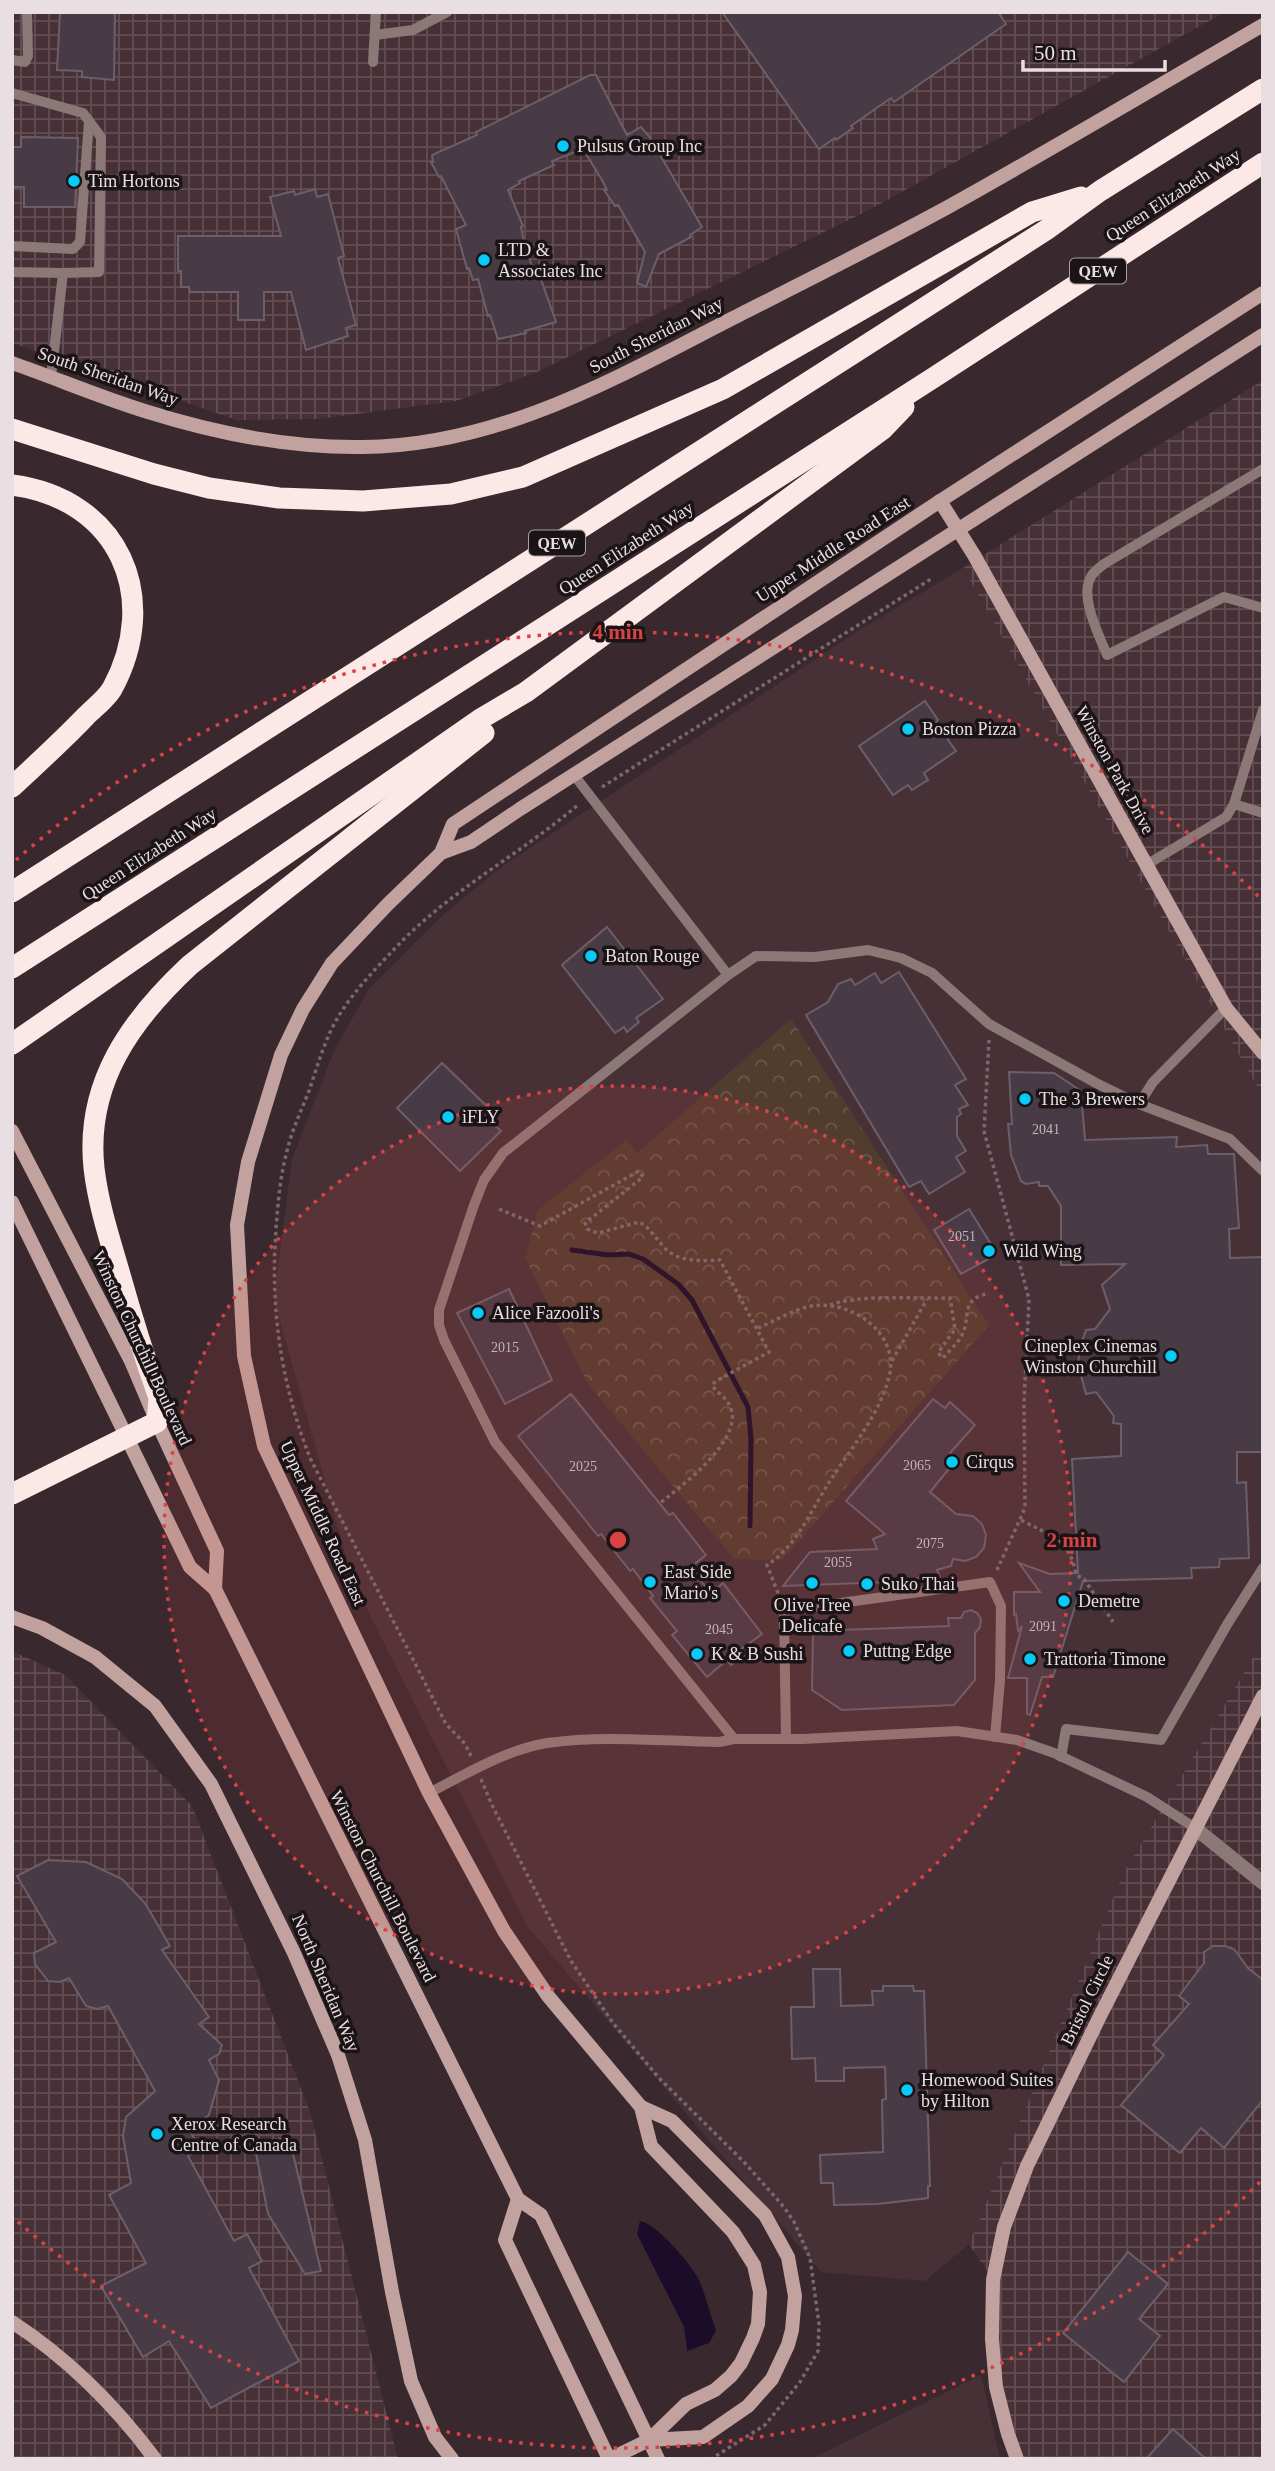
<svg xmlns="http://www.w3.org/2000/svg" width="1275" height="2471" viewBox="0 0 1275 2471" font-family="'Times New Roman',serif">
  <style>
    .built { fill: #473137 }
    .industrial { fill: url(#industrial-grid) }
    .park { fill: url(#park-crowns) }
    .water { fill: #1b0d29 }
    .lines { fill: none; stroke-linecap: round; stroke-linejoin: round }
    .stream { stroke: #1b0d29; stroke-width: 5 }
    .building { fill: #483b46; stroke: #6c5f6a; stroke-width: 2 }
    .path { stroke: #78696e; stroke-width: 3.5; stroke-dasharray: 3.5 3.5; stroke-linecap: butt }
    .lane { stroke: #8c7876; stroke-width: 10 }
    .street { stroke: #8c7876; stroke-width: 14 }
    .secondary { stroke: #c2a29e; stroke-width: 14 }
    .highway { stroke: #fce8e6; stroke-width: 21 }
    .ring { fill: none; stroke: #d94344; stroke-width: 3.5; stroke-dasharray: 3.5 7 }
    .poi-dot { fill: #06cbf9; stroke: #1b1416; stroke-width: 2.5 }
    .labels { text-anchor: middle; stroke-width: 7; stroke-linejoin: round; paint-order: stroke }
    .number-label { font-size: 14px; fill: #c1b5ba }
    .shield { fill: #1b1416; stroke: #aba1a4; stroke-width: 2 }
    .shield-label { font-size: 16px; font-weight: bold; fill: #e9dee1 }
    .poi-label { font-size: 18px; fill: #e9dee1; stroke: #1b1416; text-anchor: start }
    .street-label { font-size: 18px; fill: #e9dee1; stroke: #1b1416 }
    .centre { fill: #d94344; stroke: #1b1416; stroke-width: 3.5 }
    .ring-label { font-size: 21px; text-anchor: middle; font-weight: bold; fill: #d94344; stroke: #1b1416; stroke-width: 7; stroke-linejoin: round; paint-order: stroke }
  </style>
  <defs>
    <pattern id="industrial-grid" width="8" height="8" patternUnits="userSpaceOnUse" patternTransform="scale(1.75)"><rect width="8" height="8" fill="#473137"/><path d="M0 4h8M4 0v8" fill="none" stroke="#624e54"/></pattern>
    <pattern id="park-crowns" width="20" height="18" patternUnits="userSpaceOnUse" patternTransform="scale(1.75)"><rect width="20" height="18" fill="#523c2e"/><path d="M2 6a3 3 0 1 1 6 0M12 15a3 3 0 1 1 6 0" fill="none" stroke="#6b584c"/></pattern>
  </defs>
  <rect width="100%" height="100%" fill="#39292e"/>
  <g class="built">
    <polygon points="963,568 1263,1097 1263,1641 1123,1874 969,2244 925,2281 821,2272 527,1926 353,1582 274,1299 292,1159 335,1049 369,989 441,917 500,868 855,633"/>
    <polygon points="981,2375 1000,2459 811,2459"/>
  </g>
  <g class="industrial">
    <polygon points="12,12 1225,12 869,210 537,372 456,401 318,419 237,420 12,343"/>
    <polygon points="1263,380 1263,1097 963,568"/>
    <polygon points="1263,1641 1263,2459 1019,2459 996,2387 993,2280 969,2244 1123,1874"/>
    <polygon points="12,1651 65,1675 192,1806 310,2112 398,2459 12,2459"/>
  </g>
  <polygon class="park" points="791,1019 989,1325 782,1560 734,1559 588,1384 525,1258 538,1210 626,1140 637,1153"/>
  <path class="water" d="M640,2221C656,2223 690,2263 698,2278C706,2295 710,2314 716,2331L709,2343L687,2351L684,2327L637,2234Z"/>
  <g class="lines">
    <polyline class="stream" points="572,1250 608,1255 629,1254 643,1259 678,1284 692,1300 748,1407 751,1438 750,1526"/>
  </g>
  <g class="building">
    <polygon points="60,12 115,12 114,80 82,77 82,71 57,70"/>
    <polygon points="722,12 998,12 1006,24 894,102 891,98 851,126 853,128 836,140 835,138 819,149"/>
    <polygon points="590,75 596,75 627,135 641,127 649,136 702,227 690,235 691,237 659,254 646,287 637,283 645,252 618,205 615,206 604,190 607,190 602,180 583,149 552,161 554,165 519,181 520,183 508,190 523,226 521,227 523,237 533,270 537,268 556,322 525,331 526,333 498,339 490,315 488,316 478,279 473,280 469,268 467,269 456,229 466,225 441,176 439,177 431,162 433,162 432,155 477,135 476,132"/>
    <polygon points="21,137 78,138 75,207 24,207 24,187 12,187 12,147 21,147"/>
    <polygon points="315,189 317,197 328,194 344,256 338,258 356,325 346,328 348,336 306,350 291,292 264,292 264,320 238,320 238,292 190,292 189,287 181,287 181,271 178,271 178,236 281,236 270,197 294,191 295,195"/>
    <polygon points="925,701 938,720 936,723 956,751 924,773 928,780 912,790 908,785 893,795 859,746"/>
    <polygon points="607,927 663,999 636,1018 639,1022 627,1032 624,1027 615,1033 562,965"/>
    <polygon points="899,972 966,1079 955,1085 968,1105 959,1109 961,1114 957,1117 957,1136 966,1151 956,1157 965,1172 929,1194 921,1181 909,1187 806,1015 828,1002 838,984 851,979 855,985 875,973 881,983"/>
    <polygon points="442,1063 495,1114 488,1119 501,1131 460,1171 397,1108"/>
    <polygon points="1009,1072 1054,1073 1081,1091 1085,1140 1177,1137 1176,1147 1207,1145 1208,1154 1234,1154 1239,1228 1229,1229 1230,1258 1263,1257 1263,1452 1237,1452 1237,1483 1246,1482 1249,1558 1220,1559 1219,1567 1191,1568 1192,1578 1083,1581 1053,1677 1042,1677 1030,1715 1027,1714 1027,1678 1008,1678 1022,1626 1018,1631 1016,1614 1014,1615 1014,1592 1040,1592 1019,1563 1050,1574 1078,1573 1072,1459 1121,1456 1121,1424 1113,1423 1114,1416 1096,1392 1086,1394 1078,1364 1080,1347 1086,1330 1095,1329 1110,1309 1102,1285 1125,1264 1061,1265 1061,1206 1048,1186 1039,1186 1039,1182 1026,1184 1021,1181 1011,1155 1008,1124 1012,1124"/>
    <polygon points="969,1209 994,1249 992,1257 961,1274 934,1230"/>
    <polygon points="509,1289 552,1380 505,1404 457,1313"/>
    <polygon points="571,1394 669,1515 673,1513 706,1555 691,1567 711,1594 723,1583 762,1634 740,1650 744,1655 731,1665 727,1660 707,1677 672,1635 677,1631 650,1598 653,1596 633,1569 630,1571 601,1534 598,1536 518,1436"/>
    <polygon points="933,1399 945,1408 950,1402 975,1425 950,1453 957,1459 930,1492 956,1514 973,1516 982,1524 986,1535 984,1548 976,1557 965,1561 953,1559 951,1566 937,1570 940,1577 923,1583 921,1577 890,1587 889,1582 783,1586 810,1552 877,1549 873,1539 885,1534 846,1501"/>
    <polygon points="971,1610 977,1613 981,1619 980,1627 975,1633 975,1680 954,1705 842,1710 812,1690 813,1631 949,1626 948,1618 961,1618 964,1612"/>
    <polygon points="48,1860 86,1862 122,1879 145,1903 170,1946 162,1950 209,2017 199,2024 222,2045 219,2054 209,2060 219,2080 209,2115 190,2131 200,2149 188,2156 234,2241 247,2234 262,2261 249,2268 299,2361 211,2408 169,2341 143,2357 101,2286 146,2263 109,2195 131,2183 123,2136 126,2117 155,2091 108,2006 97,2009 86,2006 69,1978 60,1982 48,1981 35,1964 34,1953 56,1942 17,1876"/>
    <polygon points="1213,1946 1225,1946 1234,1949 1248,1968 1263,1980 1263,2100 1224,2148 1201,2128 1180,2153 1121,2105 1164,2055 1153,2045 1189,2004 1179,1996 1204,1963 1204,1952"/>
    <polygon points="813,1969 840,1969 841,2006 873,2005 872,1991 883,1991 883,1986 913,1986 914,1991 924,1991 930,2186 928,2186 928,2198 878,2204 834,2205 833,2183 821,2183 820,2155 883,2152 882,2100 886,2099 885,2067 844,2068 844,2081 816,2081 815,2058 792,2059 791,2007 814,2007"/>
    <polygon points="289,2137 321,2271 305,2274 268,2214 254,2143"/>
    <polygon points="1128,2252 1168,2284 1139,2319 1160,2336 1124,2382 1063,2333"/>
    <polygon points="1173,2429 1206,2459 1146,2459"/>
  </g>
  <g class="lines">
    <g class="path">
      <polyline points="602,787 931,579"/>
      <polyline points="989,1040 984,1131 1029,1299 1024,1402 1025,1508 997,1570"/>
      <path d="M499,1209L540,1226L639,1171L643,1177L585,1223L587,1229L598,1233L639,1222C649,1227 655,1237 663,1246C676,1262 700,1261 720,1260L769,1352L716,1381L712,1385C717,1393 726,1397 730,1406C745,1440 681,1486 659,1504"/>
      <path d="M830,1305C859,1294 917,1299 950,1298L955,1329L938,1353L943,1358C949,1351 958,1343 962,1335C971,1318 960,1300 986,1294"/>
      <path d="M758,1328C775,1321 794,1309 812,1306C853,1300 900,1334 889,1377C879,1416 849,1451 828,1484C811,1511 795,1548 767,1565L780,1598"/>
      <polyline points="892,1361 927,1299"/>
      <path d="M1021,1520C1049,1535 1071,1540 1076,1575L1084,1579L1113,1622"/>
      <path d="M471,1756L465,1744L446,1724L310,1458C281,1383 270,1309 276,1229C278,1203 280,1177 287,1151C292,1130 301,1111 309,1091C317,1067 325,1039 338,1017C355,989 380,964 403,940C455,888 523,852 579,804"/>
      <polyline points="481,1779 492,1805 571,1961 613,2023 659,2078 744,2162 784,2207 794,2222 810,2258 819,2324 818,2351 800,2382 765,2425 711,2459"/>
    </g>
    <g class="lane">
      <polyline points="375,35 413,30 447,12"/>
      <polyline points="12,60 25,62 28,56 27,12"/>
      <polyline points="373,62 376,12"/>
      <polyline points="12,93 83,113 101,137 99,272 63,273"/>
      <polyline points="12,246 73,249 80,242 89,121"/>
      <polyline points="12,272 63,273 51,377"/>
      <path d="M1263,469L1104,564C1100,567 1095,571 1092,575C1078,595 1099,635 1107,655L1224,597L1263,608"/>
      <polyline points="574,775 728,975"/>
      <polyline points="1234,804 1263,813"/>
      <polyline points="1146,865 1226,817 1234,804 1263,710"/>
      <polyline points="1139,1104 1230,1139 1263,1171"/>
      <polyline points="734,1739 495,1442 444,1340 439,1325 439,1310 474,1205 484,1180 503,1153 728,975 756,956 815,957 868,950 901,958 932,973 989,1024 1096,1083 1139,1104 1153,1082 1226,1008"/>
      <polyline points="786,1739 784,1611 990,1582 1001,1606 1000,1680 995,1737"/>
      <polyline points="1061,1757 1066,1729 1161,1740 1228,1623 1263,1568"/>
      <path d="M429,1793C466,1774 505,1750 547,1743C603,1735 662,1741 719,1742L734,1739H803L957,1731L1017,1740L1054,1753L1147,1797L1195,1828"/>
    </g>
    <polyline class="street" points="1195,1828 1263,1883"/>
    <g class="secondary">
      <path d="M12,363C58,379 102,398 148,412C218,434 290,448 363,447C502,446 621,375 741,314C810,279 880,244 948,207C1054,148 1158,86 1263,25"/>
      <polyline points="940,501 974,555 1226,1008 1263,1053"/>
      <polyline points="441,853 471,842 520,809 1263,335"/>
      <polyline points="12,1131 131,1361 157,1422 217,1551 215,1589"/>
      <polyline points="12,1202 190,1567 215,1589 518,2199 541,2215 658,2459"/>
      <polyline points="12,1617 42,1628 95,1657 155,1706 211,1784 294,1953 338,2055 365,2140 392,2292 411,2381 435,2437 452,2459"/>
      <polyline points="641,2107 672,2121 765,2215 788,2257 795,2296 792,2330 788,2345 772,2379 748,2406 703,2437 649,2440"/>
      <polyline points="518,2199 505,2240 609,2459"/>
      <path d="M12,2322C69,2359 114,2404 155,2459"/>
      <polyline points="610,2459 649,2440 686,2404 715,2390 731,2376 741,2363 753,2338 758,2324 760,2292 754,2265 733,2232 651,2146 641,2107 548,1996 504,1931 429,1793 264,1446 244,1356 237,1225 248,1162 281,1055 303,1009 332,963 388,904 441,853 453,824 940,501 1263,293"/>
      <polyline points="1017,2459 1008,2434 996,2387 992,2339 993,2280 1004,2227 1027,2166 1100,2016 1263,1696"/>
    </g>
    <g class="highway">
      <polyline points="12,429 154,474 209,488 279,498 363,501 451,494 523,477 723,389 1032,212 1081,197"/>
      <path d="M12,485C119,499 162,597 112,689C106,699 94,708 86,716C62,741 37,764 12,787"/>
      <polyline points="12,892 1046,230 1100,191 1263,89"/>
      <polyline points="12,968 933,378 1263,163"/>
      <polyline points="12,1044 482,718 526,692 883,429 904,407"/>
      <path d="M12,1494L157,1422L159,1398C144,1356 131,1314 119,1271C109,1237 98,1203 94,1168C85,1083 131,1020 190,965L484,733"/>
    </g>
  </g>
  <circle cx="618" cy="1540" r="454" fill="#d94344" fill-opacity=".12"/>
  <g class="ring">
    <circle cx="618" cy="1540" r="454"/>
    <path d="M1260 2182A908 908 0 0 1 16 2220M16 860A908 908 0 0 1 1260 898"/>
  </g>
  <g class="poi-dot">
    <circle cx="563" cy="146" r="7"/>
    <circle cx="74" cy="181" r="7"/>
    <circle cx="484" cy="260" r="7"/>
    <circle cx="908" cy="729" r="7"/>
    <circle cx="591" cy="956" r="7"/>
    <circle cx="1025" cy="1099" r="7"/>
    <circle cx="448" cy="1117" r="7"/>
    <circle cx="989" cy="1251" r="7"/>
    <circle cx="478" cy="1313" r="7"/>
    <circle cx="1171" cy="1356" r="7"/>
    <circle cx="952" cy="1462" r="7"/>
    <circle cx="650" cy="1582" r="7"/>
    <circle cx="812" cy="1583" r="7"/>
    <circle cx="867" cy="1584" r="7"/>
    <circle cx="1064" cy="1601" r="7"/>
    <circle cx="849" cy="1651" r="7"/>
    <circle cx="697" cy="1654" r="7"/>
    <circle cx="1030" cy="1659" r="7"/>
    <circle cx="907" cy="2090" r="7"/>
    <circle cx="157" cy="2134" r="7"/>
  </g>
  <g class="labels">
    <g class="number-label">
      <text x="1046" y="1134">2041</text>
      <text x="962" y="1241">2051</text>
      <text x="505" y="1352">2015</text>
      <text x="917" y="1470">2065</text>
      <text x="583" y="1471">2025</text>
      <text x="930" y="1548">2075</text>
      <text x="838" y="1567">2055</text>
      <text x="1043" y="1631">2091</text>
      <text x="719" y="1634">2045</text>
    </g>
    <g class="shield">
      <rect x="1070" y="258.5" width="56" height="25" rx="5"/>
      <rect x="529" y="530.5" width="56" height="25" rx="5"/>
    </g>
    <g class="shield-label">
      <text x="1098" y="277">QEW</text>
      <text x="557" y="549">QEW</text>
    </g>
    <g class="poi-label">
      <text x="577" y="152">Pulsus Group Inc</text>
      <text x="88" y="187">Tim Hortons</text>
      <text x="498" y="256">LTD &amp;<tspan x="498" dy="21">Associates Inc</tspan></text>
      <text x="922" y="735">Boston Pizza</text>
      <text x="605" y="962">Baton Rouge</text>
      <text x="1039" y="1105">The 3 Brewers</text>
      <text x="462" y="1123">iFLY</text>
      <text x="1003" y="1257">Wild Wing</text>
      <text x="492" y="1319">Alice Fazooli's</text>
      <text x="1157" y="1352" text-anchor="end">Cineplex Cinemas<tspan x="1157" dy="21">Winston Churchill</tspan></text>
      <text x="966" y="1468">Cirqus</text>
      <text x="664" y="1578">East Side<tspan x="664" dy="21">Mario's</tspan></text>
      <text x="881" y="1590">Suko Thai</text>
      <text x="1078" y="1607">Demetre</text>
      <text x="812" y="1611" text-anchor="middle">Olive Tree<tspan x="812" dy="21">Delicafe</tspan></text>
      <text x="863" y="1657">Puttng Edge</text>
      <text x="711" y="1660">K &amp; B Sushi</text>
      <text x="1044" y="1665">Trattoria Timone</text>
      <text x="921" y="2086">Homewood Suites<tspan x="921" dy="21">by Hilton</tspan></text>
      <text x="171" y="2130">Xerox Research<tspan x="171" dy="21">Centre of Canada</tspan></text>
    </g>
    <g class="street-label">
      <text transform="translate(1173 195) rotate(-33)" y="6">Queen Elizabeth Way</text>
      <text transform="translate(656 335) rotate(-27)" y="6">South Sheridan Way</text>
      <text transform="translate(108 376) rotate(19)" y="6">South Sheridan Way</text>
      <text transform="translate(626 548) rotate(-33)" y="6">Queen Elizabeth Way</text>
      <text transform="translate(833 549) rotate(-33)" y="6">Upper Middle Road East</text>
      <text transform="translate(1115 770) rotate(61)" y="6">Winston Park Drive</text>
      <text transform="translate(149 854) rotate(-33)" y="6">Queen Elizabeth Way</text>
      <text transform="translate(142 1348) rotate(65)" y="6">Winston Churchill Boulevard</text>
      <text transform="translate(323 1523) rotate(65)" y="6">Upper Middle Road East</text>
      <text transform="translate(383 1886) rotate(63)" y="6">Winston Churchill Boulevard</text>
      <text transform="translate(326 1983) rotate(67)" y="6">North Sheridan Way</text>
      <text transform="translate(1087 2000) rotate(-64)" y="6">Bristol Circle</text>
    </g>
  </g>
  <circle cx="618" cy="1540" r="10" class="centre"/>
  <g class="ring-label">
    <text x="618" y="639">4 min</text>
    <text x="1072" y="1547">2 min</text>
  </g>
  <rect width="1275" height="2471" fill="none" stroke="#e9dee1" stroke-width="28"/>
  <path d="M1023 60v10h142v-10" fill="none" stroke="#e9dee1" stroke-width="3.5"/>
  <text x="1034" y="60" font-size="21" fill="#e9dee1" stroke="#1b1416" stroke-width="5" paint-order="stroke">50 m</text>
</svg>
